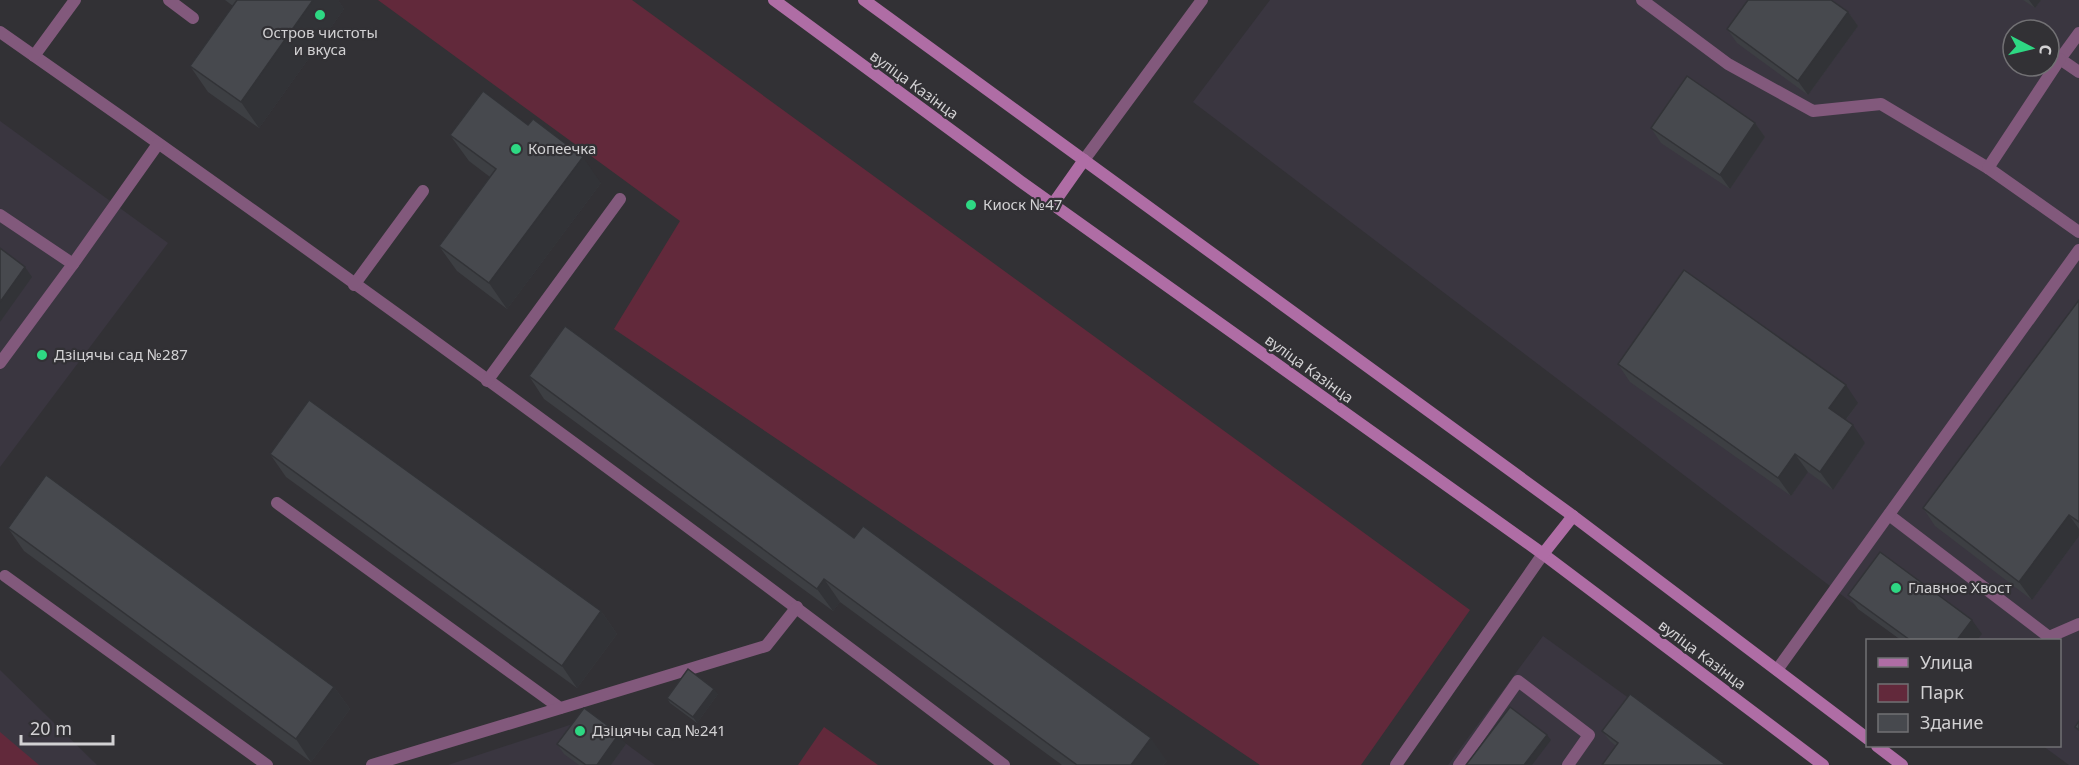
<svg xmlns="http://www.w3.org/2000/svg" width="2079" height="765" viewBox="0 0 2079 765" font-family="'Noto Sans',sans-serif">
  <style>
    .built { fill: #3a3640; fill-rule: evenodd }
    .green { fill: #62293b }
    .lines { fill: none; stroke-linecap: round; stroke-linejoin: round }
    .service { stroke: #82597c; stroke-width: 12 }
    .tertiary { stroke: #82597c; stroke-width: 12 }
    .secondary { stroke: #af6da5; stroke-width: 12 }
    .wall { fill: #3d3f43 }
    .shaded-wall { fill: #323337 }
    .building { fill: #47494e; stroke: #323337; stroke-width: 1.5 }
    .poi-dot { fill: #2ed883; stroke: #323135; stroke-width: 2 }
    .labels { text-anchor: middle; stroke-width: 4.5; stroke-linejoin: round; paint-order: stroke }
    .poi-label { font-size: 15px; fill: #d2d1d3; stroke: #323135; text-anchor: start }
    .street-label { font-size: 15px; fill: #d2d1d3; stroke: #323135 }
  </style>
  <rect width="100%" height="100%" fill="#323135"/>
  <g class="built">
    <path d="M1270,0H2079V765H2069L2043,746H2060V640H1901L1193,102ZM2013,30H2049V66H2013Z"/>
    <polygon points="0,121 168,243 0,467"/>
    <polygon points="1543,636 1637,704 1719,765 1448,765"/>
    <polygon points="0,670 97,765 0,765"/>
    <polygon points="591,718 655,765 448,765"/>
  </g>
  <g class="green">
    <polygon points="378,0 632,0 1470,610 1361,765 1260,765 614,329 680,221"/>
    <polygon points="824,727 878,765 798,765"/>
    <polygon points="0,732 39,765 0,765"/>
  </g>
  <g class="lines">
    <g class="service">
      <polyline points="169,0 193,18"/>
      <polyline points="1642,0 1728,64 1813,111 1881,104 1988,168"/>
      <path d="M0,32C340,269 675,514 1004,765"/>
      <polyline points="2079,33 2060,59 2079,72"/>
      <polyline points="34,56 75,0"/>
      <polyline points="2060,59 1988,168 2079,232"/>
      <polyline points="1084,160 1202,0"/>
      <polyline points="0,215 73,264 0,363"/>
      <polyline points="73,264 158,144"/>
      <polyline points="354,285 423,191"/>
      <polyline points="487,381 620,199"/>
      <polyline points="277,503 560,708"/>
      <polyline points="1889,515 2049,637 2079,624"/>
      <polyline points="5,576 267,765"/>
      <polyline points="1777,670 2079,250"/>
      <polyline points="372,765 766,646 797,607"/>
      <polyline points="1459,765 1518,681 1589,735 1568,765"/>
    </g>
    <polyline class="tertiary" points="1396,765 1543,554"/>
    <g class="secondary">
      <polyline points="774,0 1020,181 1543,554 1823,765"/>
      <polyline points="864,0 1573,516 1868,739"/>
      <polyline points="1053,204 1084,160"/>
      <polyline points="1543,554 1573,516"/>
      <polyline points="1877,746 1902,765"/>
    </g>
  </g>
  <g class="wall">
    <polygon points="225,0 338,0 344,9 259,128 208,92 190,66 233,6"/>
    <polygon points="2023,0 2041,0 2035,8"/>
    <polygon points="1848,12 1858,26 1808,95 1737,43 1727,29"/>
    <polygon points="1755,123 1765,137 1730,189 1661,143 1651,128"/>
    <polygon points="450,135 601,183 507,309 457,271 439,246 490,177 469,161"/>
    <polygon points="2079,300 2079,536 2032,600 1935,526 1923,508"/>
    <polygon points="1618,364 1858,403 1846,420 1865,443 1833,490 1808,472 1791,496 1630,382"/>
    <polygon points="529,376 854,538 1167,761 1163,765 1062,765 840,602 833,611 544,399"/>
    <polygon points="270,454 601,611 617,634 577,688 286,477"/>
    <polygon points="8,528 334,687 350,709 311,762 24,551"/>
    <polygon points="1848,595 1982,634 1977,640 1901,640 1858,609"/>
    <polygon points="718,694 697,723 670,703 667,698"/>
    <polygon points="1602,731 1726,765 1616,746 1610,741"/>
    <polygon points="557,744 626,744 611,765 579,765 564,754"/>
  </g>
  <g class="shaded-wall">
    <polygon points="313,0 338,0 344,9 259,128 241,102"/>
    <polygon points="2029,0 2041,0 2035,8"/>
    <polygon points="1848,12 1858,26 1808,95 1798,81"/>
    <polygon points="1755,123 1765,137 1730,189 1720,175"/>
    <polygon points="583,157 601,183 507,309 489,283"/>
    <polygon points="25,267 32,277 0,322 0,302"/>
    <polygon points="1846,385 1858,403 1841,426 1829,408"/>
    <polygon points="1853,425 1865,443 1833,490 1820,472"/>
    <polygon points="1795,454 1808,472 1791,496 1778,478"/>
    <polygon points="2069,515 2079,529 2079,536 2032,600 2019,582"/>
    <polygon points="824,579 840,602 833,611 817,589"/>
    <polygon points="601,611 617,634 577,688 562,666"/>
    <polygon points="1972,620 1982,634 1977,640 1957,640"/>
    <polygon points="334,687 350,709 311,762 296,739"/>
    <polygon points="714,689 718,694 697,723 693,717"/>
    <polygon points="619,734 626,744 611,765 597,765"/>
    <polygon points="1547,735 1551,740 1532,765 1524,765"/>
    <polygon points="1151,738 1167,761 1163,765 1131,765"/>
  </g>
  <g class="building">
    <polygon points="237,0 313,0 241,102 190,66"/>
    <polygon points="1748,0 1831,0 1848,12 1798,81 1727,29"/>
    <polygon points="1687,76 1755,123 1720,175 1651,128"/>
    <polygon points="483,91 528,125 533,119 583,157 489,283 439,246 496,169 450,135"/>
    <polygon points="0,248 25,267 0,302"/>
    <polygon points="1684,270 1846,385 1829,408 1853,425 1820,472 1795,454 1778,478 1618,364"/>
    <polygon points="2079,300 2079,522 2069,515 2019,582 1923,508"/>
    <polygon points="565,326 854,538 863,526 1151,738 1131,765 1077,765 824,579 817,589 529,376"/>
    <polygon points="309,400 601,611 562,666 270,454"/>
    <polygon points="46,475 334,687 296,739 8,528"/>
    <polygon points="1880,552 1972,620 1957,640 1910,640 1848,595"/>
    <polygon points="688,669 714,689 693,717 667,698"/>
    <polygon points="1630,694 1726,765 1602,765 1618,743 1602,731"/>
    <polygon points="1510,707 1547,735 1524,765 1466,765"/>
    <polygon points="584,708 619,734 597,765 586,765 557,744"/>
    <polygon points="2079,721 2079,730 2075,727"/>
  </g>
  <g class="poi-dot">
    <circle cx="320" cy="15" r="6"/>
    <circle cx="516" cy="149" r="6"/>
    <circle cx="971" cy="205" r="6"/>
    <circle cx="42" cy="355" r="6"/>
    <circle cx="1896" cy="588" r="6"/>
    <circle cx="580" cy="731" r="6"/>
  </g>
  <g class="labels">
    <g class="poi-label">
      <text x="320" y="38" text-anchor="middle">Остров чистоты<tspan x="320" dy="17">и вкуса</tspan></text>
      <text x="528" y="154">Копеечка</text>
      <text x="983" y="210">Киоск №47</text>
      <text x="54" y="360">Дзіцячы сад №287</text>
      <text x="1908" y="593">Главное Хвост</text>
      <text x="592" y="736">Дзіцячы сад №241</text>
    </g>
    <g class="street-label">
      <text transform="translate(914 85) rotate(36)" y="5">вуліца Казінца</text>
      <text transform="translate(1309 369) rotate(36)" y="5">вуліца Казінца</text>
      <text transform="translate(1702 655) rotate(37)" y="5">вуліца Казінца</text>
    </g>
  </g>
  <rect x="1866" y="639" width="195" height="108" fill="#323135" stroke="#727174" stroke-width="1.5"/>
  <rect x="1878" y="658" width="30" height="9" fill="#af6da5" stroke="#727174" stroke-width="1.5"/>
  <text x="1920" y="669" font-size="18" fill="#d2d1d3">Улица</text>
  <rect x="1878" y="684" width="30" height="18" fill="#62293b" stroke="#727174" stroke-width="1.5"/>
  <text x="1920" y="699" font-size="18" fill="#d2d1d3">Парк</text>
  <rect x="1878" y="714" width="30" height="18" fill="#47494e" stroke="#727174" stroke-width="1.5"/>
  <text x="1920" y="729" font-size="18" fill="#d2d1d3">Здание</text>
  <g transform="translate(2031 48) rotate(97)"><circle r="28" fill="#323135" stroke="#727174" stroke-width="1.5"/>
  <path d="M0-4.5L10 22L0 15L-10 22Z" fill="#2ed883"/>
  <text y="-9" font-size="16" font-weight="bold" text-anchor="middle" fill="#d2d1d3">С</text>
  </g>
  <path d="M21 735v9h92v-9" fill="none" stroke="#d2d1d3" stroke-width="3"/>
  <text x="30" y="735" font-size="18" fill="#d2d1d3" stroke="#323135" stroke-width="4.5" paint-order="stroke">20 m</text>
</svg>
